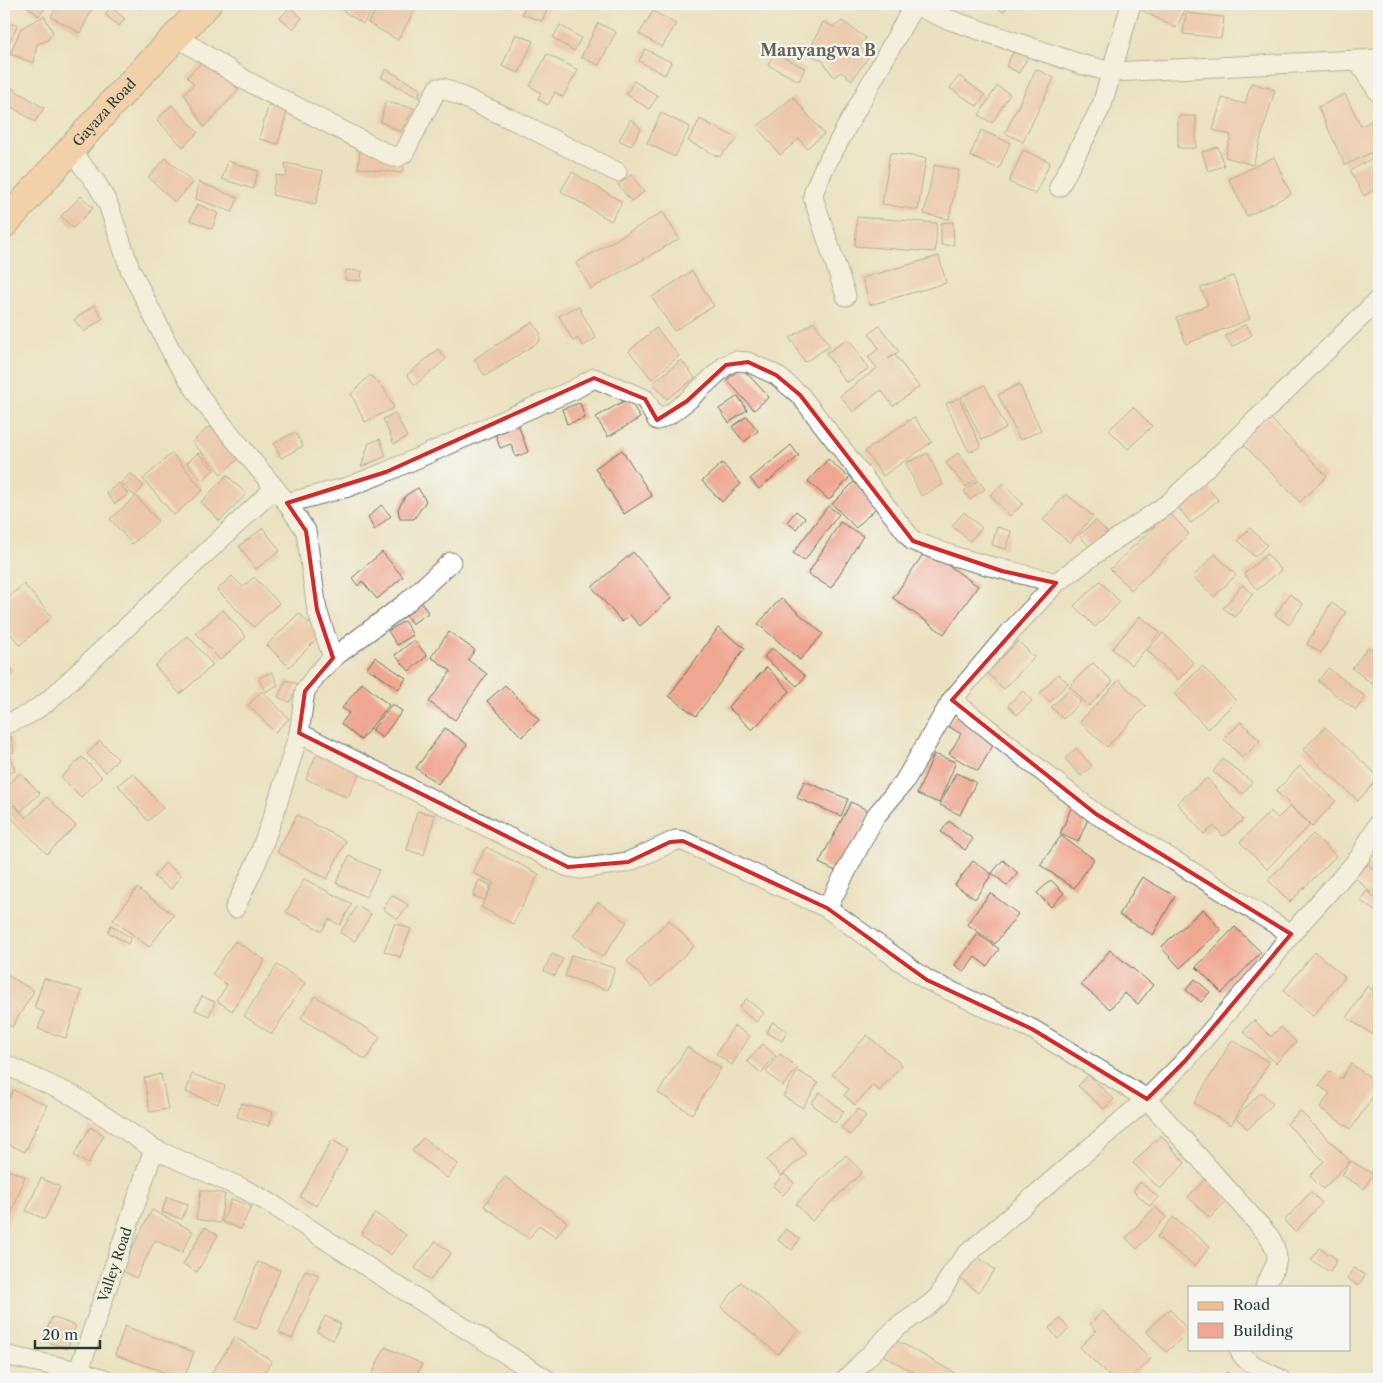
<svg xmlns="http://www.w3.org/2000/svg" width="1383" height="1383" viewBox="0 0 1383 1383" font-family="'Libre Caslon Text',serif">
  <style>
    .building { fill: #efa791 }
    .lines { fill: none; stroke-linecap: round; stroke-linejoin: round }
    .minor-casing { stroke: #667665; stroke-width: 21 }
    .primary-casing { stroke: #667665; stroke-width: 30 }
    .minor { stroke: #fff; stroke-width: 19 }
    .primary { stroke: #fbbb8c; stroke-width: 28 }
    .marked { fill: none; stroke: #d62828; stroke-width: 4; stroke-linejoin: round }
    .labels { text-anchor: middle; stroke-width: 4.5; stroke-linejoin: round; paint-order: stroke }
    .street-label { font-size: 14px; fill: #1f3d34; stroke: #f6f6f2 }
    .quarter-label { font-size: 16px; font-weight: bold; fill: #686255; stroke: #f6f6f2 }
  </style>
  <rect width="100%" height="100%" fill="#f6f6f2"/>
  <filter id="ink" filterUnits="userSpaceOnUse"><feTurbulence type="fractalNoise" baseFrequency=".02" numOctaves="2"/><feDisplacementMap in="SourceGraphic" scale="10" xChannelSelector="R" yChannelSelector="G"/><feConvolveMatrix kernelMatrix="1 2 1 2 8 2 1 2 1" color-interpolation-filters="sRGB"/></filter>
  <filter id="wash" filterUnits="userSpaceOnUse"><feTurbulence type="fractalNoise" baseFrequency=".0096" numOctaves="4" result="noise"/><feDisplacementMap in="SourceGraphic" scale="20" xChannelSelector="R" yChannelSelector="G"/><feGaussianBlur stdDeviation="1.12" result="paint"/><feColorMatrix in="noise" values="0 0 0 0 0 0 0 0 0 0 0 0 0 0 0 0 0 1.4 0 .05"/><feComposite in="paint" operator="in"/></filter>
  <g filter="url(#wash)">
    <rect width="100%" height="100%" fill="#ebe1c0"/>
    <g id="blocks">
      <g class="building">
        <polygon points="29,4 48,4 39,16 27,6"/>
        <polygon points="58,4 95,4 80,33 51,17"/>
        <polygon points="132,4 144,4 142,9"/>
        <polygon points="346,4 373,4 375,5 363,24 342,10"/>
        <polygon points="379,4 418,4 398,40 368,23"/>
        <polygon points="526,4 539,4 547,10 542,21 522,14"/>
        <polygon points="994,4 1010,4 1003,12"/>
        <polygon points="1144,4 1172,4 1185,10 1176,28 1141,10"/>
        <polygon points="111,7 125,19 119,26 105,14"/>
        <polygon points="290,7 302,18 293,29 280,18"/>
        <polygon points="653,11 676,24 662,47 639,34"/>
        <polygon points="1186,13 1224,17 1221,38 1183,34"/>
        <polygon points="44,16 53,32 48,40 37,44 34,63 10,54 21,28"/>
        <polygon points="842,21 866,38 859,47 870,55 852,80 841,72 834,77 822,60 808,54 823,22 834,27"/>
        <polygon points="598,23 616,32 599,65 581,57"/>
        <polygon points="4,24 18,24 6,50 4,50"/>
        <polygon points="560,25 581,38 574,51 553,38"/>
        <polygon points="516,34 533,41 519,73 502,66"/>
        <polygon points="1018,43 1031,51 1019,73 1006,66"/>
        <polygon points="645,49 671,62 665,75 639,61"/>
        <polygon points="774,53 805,68 799,81 768,65"/>
        <polygon points="547,54 578,70 563,97 555,92 548,105 538,99 541,93 530,86"/>
        <polygon points="206,58 239,90 204,127 184,94 194,84 187,77"/>
        <polygon points="386,69 420,89 419,98 381,77"/>
        <polygon points="1036,69 1054,78 1023,142 1005,133"/>
        <polygon points="959,76 985,95 977,106 950,88"/>
        <polygon points="634,81 658,96 649,109 626,94"/>
        <polygon points="4,83 44,108 35,122 4,102"/>
        <polygon points="1251,83 1275,90 1253,165 1225,157 1231,135 1213,130 1222,98 1245,104"/>
        <polygon points="997,86 1010,94 992,123 979,115"/>
        <polygon points="1345,94 1361,126 1379,117 1379,149 1345,165 1318,107"/>
        <polygon points="793,97 824,134 807,148 799,139 780,155 757,127"/>
        <polygon points="270,100 289,105 278,144 259,139"/>
        <polygon points="385,102 414,108 401,132 381,122"/>
        <polygon points="172,105 198,132 183,147 157,120"/>
        <polygon points="661,113 690,127 675,157 647,143"/>
        <rect x="1178" y="116" width="18" height="32"/>
        <polygon points="631,119 641,129 631,146 619,140"/>
        <polygon points="700,119 738,139 719,157 688,141"/>
        <polygon points="981,130 1010,143 999,169 970,156"/>
        <polygon points="361,145 404,168 401,173 358,168"/>
        <polygon points="1218,147 1224,166 1208,171 1202,152"/>
        <polygon points="1023,150 1050,162 1036,194 1009,182"/>
        <polygon points="890,153 926,158 918,210 882,204"/>
        <polygon points="1379,154 1379,187 1364,196 1350,171"/>
        <polygon points="1274,157 1291,194 1247,216 1229,179"/>
        <polygon points="166,158 193,183 175,202 148,177"/>
        <polygon points="228,161 258,171 253,189 222,179"/>
        <polygon points="285,163 323,171 316,204 272,195 276,175 287,177"/>
        <polygon points="934,165 959,170 949,219 924,214"/>
        <polygon points="572,172 622,202 611,221 561,191"/>
        <polygon points="631,175 644,192 631,201 618,185"/>
        <polygon points="199,182 238,198 232,212 196,199"/>
        <polygon points="81,196 93,208 73,228 61,216"/>
        <polygon points="197,204 218,213 212,229 190,220"/>
        <polygon points="663,212 679,239 591,289 576,263"/>
        <polygon points="857,217 937,223 935,252 855,246"/>
        <polygon points="953,222 954,245 941,245 941,223"/>
        <polygon points="939,256 946,283 870,305 862,278"/>
        <polygon points="346,270 362,271 361,281 345,280"/>
        <polygon points="692,271 714,306 674,331 652,297"/>
        <polygon points="1233,276 1250,319 1186,344 1176,317 1208,305 1201,288"/>
        <polygon points="94,305 103,318 84,332 74,320"/>
        <polygon points="578,306 596,338 583,346 578,338 573,341 559,316"/>
        <polygon points="533,322 540,333 540,341 485,376 474,359"/>
        <polygon points="814,322 830,346 805,362 790,338"/>
        <polygon points="1246,324 1252,335 1232,347 1225,336"/>
        <polygon points="879,326 899,351 888,359 895,355 919,387 893,406 881,390 853,412 840,396 877,368 868,357 879,348 869,334"/>
        <polygon points="656,328 679,356 652,379 629,351"/>
        <polygon points="849,339 868,369 846,383 826,353"/>
        <polygon points="438,349 446,359 415,385 407,375"/>
        <polygon points="681,360 695,378 667,399 653,383"/>
        <polygon points="741,367 769,397 754,410 727,380"/>
        <polygon points="370,375 385,390 394,408 365,422 351,394"/>
        <polygon points="1019,384 1041,430 1020,440 998,395"/>
        <polygon points="985,385 1006,428 982,440 961,397"/>
        <polygon points="738,396 747,410 729,423 719,409"/>
        <polygon points="629,398 640,418 608,437 596,417"/>
        <polygon points="959,398 981,447 969,452 946,404"/>
        <polygon points="580,403 585,418 567,424 562,409"/>
        <polygon points="1133,407 1152,426 1128,449 1109,430"/>
        <polygon points="395,413 407,437 394,444 383,419"/>
        <polygon points="747,416 758,431 744,442 732,427"/>
        <polygon points="1268,416 1327,476 1300,502 1241,442"/>
        <polygon points="914,417 932,442 883,476 865,451"/>
        <polygon points="517,421 528,452 516,457 511,444 500,448 494,429"/>
        <polygon points="214,422 243,455 221,474 192,442"/>
        <polygon points="295,432 303,446 281,458 274,443"/>
        <polygon points="380,439 386,456 361,467 369,443"/>
        <polygon points="791,445 799,456 759,489 750,479"/>
        <polygon points="622,450 652,496 624,514 595,468"/>
        <polygon points="172,453 203,490 174,515 143,479"/>
        <polygon points="198,453 214,470 202,480 187,463"/>
        <polygon points="928,453 943,485 921,496 906,463"/>
        <polygon points="958,453 977,478 966,487 946,463"/>
        <polygon points="828,459 849,478 829,500 808,481"/>
        <polygon points="722,463 741,484 722,502 702,481"/>
        <polygon points="130,473 144,486 135,496 121,483"/>
        <polygon points="227,475 246,494 220,521 201,502"/>
        <polygon points="978,480 985,489 970,500 964,491"/>
        <polygon points="1202,481 1218,500 1191,523 1175,504"/>
        <polygon points="854,482 878,506 856,528 832,504"/>
        <polygon points="119,483 128,494 115,504 106,493"/>
        <polygon points="1003,483 1023,504 1010,516 990,495"/>
        <polygon points="418,488 426,501 414,519 400,519 398,509 406,495"/>
        <polygon points="1066,494 1093,516 1070,543 1043,520"/>
        <polygon points="136,496 158,521 132,544 110,519"/>
        <polygon points="381,505 391,516 374,530 368,517"/>
        <polygon points="828,506 839,514 804,561 793,553"/>
        <polygon points="796,511 805,518 796,529 787,522"/>
        <polygon points="964,512 982,528 970,541 952,526"/>
        <polygon points="1169,512 1189,534 1131,590 1110,569"/>
        <polygon points="1096,520 1107,532 1090,547 1079,535"/>
        <polygon points="840,522 863,536 831,588 808,574"/>
        <polygon points="997,527 1011,531 1006,549 992,545"/>
        <polygon points="263,528 280,551 256,569 239,546"/>
        <polygon points="1250,528 1267,545 1255,557 1238,540"/>
        <polygon points="926,550 978,586 944,634 893,598"/>
        <polygon points="382,552 403,577 377,599 362,581 358,586 352,578"/>
        <polygon points="633,552 672,598 640,626 630,615 622,622 592,587"/>
        <polygon points="1215,554 1236,575 1214,597 1193,577"/>
        <polygon points="1267,554 1281,570 1257,590 1244,574"/>
        <polygon points="232,576 243,587 254,577 279,603 254,627 217,590"/>
        <polygon points="1100,581 1120,602 1095,627 1074,606"/>
        <polygon points="24,584 52,617 20,645 4,626 4,601"/>
        <polygon points="1242,585 1253,594 1235,617 1223,608"/>
        <polygon points="1290,594 1303,604 1289,625 1275,615"/>
        <polygon points="781,598 823,634 800,660 758,624"/>
        <polygon points="420,600 428,613 412,624 403,610"/>
        <polygon points="1331,603 1346,612 1321,653 1307,644"/>
        <polygon points="223,610 246,637 220,660 196,633"/>
        <polygon points="299,613 321,635 289,667 267,645"/>
        <polygon points="1140,616 1160,632 1132,665 1112,649"/>
        <polygon points="404,621 413,635 397,645 388,631"/>
        <polygon points="718,628 745,648 696,716 669,696"/>
        <polygon points="449,632 475,650 468,660 487,674 455,720 429,702 451,671 431,657"/>
        <polygon points="1163,633 1194,663 1178,680 1147,650"/>
        <polygon points="188,636 213,665 180,694 155,666"/>
        <polygon points="414,640 427,656 409,671 395,655"/>
        <polygon points="1018,641 1034,657 1004,689 987,673"/>
        <polygon points="1368,647 1379,655 1379,682 1376,687 1352,668"/>
        <polygon points="772,648 805,676 797,686 764,657"/>
        <polygon points="375,657 406,678 399,689 367,668"/>
        <polygon points="7,662 13,671 4,678 4,665"/>
        <polygon points="1093,663 1113,682 1089,706 1069,686"/>
        <polygon points="1202,666 1236,701 1208,729 1174,694"/>
        <polygon points="767,667 790,691 752,730 728,707"/>
        <polygon points="1328,668 1366,697 1356,710 1318,681"/>
        <polygon points="272,672 278,685 265,692 259,678"/>
        <polygon points="1058,674 1068,683 1050,702 1040,693"/>
        <polygon points="286,680 298,684 290,702 278,697"/>
        <polygon points="1119,680 1146,706 1107,747 1080,722"/>
        <polygon points="362,683 389,705 361,740 341,724 349,713 342,708"/>
        <polygon points="505,685 539,720 522,737 487,701"/>
        <polygon points="1069,690 1081,702 1063,719 1051,707"/>
        <polygon points="262,691 289,719 275,732 248,705"/>
        <polygon points="1023,691 1032,701 1017,715 1008,705"/>
        <polygon points="392,704 402,711 382,738 372,730"/>
        <polygon points="956,713 998,737 978,771 949,754 961,734 948,726"/>
        <polygon points="1241,722 1260,741 1243,758 1224,739"/>
        <polygon points="1325,727 1379,777 1358,801 1303,750"/>
        <polygon points="445,728 467,744 438,784 416,768"/>
        <polygon points="11,736 14,752 4,754 4,738"/>
        <polygon points="100,741 118,759 106,772 87,754"/>
        <polygon points="1076,748 1092,766 1081,776 1065,759"/>
        <polygon points="317,753 360,772 348,797 306,779"/>
        <polygon points="934,754 956,762 939,803 917,794"/>
        <polygon points="10,755 15,771 4,775 4,757"/>
        <polygon points="82,757 102,777 81,797 61,777"/>
        <polygon points="1223,759 1252,782 1243,794 1213,772"/>
        <polygon points="1300,766 1336,801 1312,826 1276,791"/>
        <polygon points="20,773 40,793 21,811 4,794 4,789"/>
        <polygon points="133,773 163,808 148,821 118,785"/>
        <polygon points="956,773 976,782 960,815 940,805"/>
        <polygon points="1207,778 1243,820 1223,836 1214,826 1204,834 1177,803"/>
        <polygon points="804,781 848,799 841,816 797,798"/>
        <polygon points="47,797 76,826 47,854 6,812 14,805 26,818"/>
        <polygon points="851,802 871,812 840,873 819,863"/>
        <polygon points="1072,806 1090,814 1078,842 1060,834"/>
        <polygon points="1290,806 1310,825 1267,869 1240,842 1270,811 1278,818"/>
        <polygon points="417,811 435,815 424,855 407,850"/>
        <polygon points="297,815 346,841 327,879 277,852"/>
        <polygon points="949,821 973,839 965,850 941,832"/>
        <polygon points="1313,834 1336,856 1290,902 1268,880"/>
        <polygon points="1061,836 1094,859 1074,888 1040,865"/>
        <polygon points="486,847 539,874 513,924 481,907 494,883 473,873"/>
        <polygon points="349,856 379,870 366,897 336,883"/>
        <polygon points="1003,860 1018,873 1007,886 992,873"/>
        <polygon points="973,861 992,874 975,899 955,885"/>
        <polygon points="165,863 181,875 171,889 154,877"/>
        <polygon points="1368,864 1379,875 1379,885 1371,893 1355,877"/>
        <polygon points="1142,877 1175,896 1153,935 1119,915"/>
        <polygon points="304,879 352,904 340,925 329,919 322,931 286,912"/>
        <polygon points="479,880 491,885 485,900 473,896"/>
        <polygon points="1051,880 1064,893 1051,907 1037,893"/>
        <polygon points="137,888 174,915 149,947 113,920"/>
        <polygon points="1367,891 1379,900 1379,914 1360,900"/>
        <polygon points="990,893 1018,914 995,944 967,924"/>
        <polygon points="392,895 408,905 398,919 383,909"/>
        <polygon points="598,902 627,922 603,957 573,936"/>
        <polygon points="357,906 371,914 355,941 340,933"/>
        <polygon points="1203,909 1221,930 1180,968 1161,947"/>
        <polygon points="669,920 694,946 652,987 627,961"/>
        <polygon points="395,923 411,929 400,957 384,951"/>
        <polygon points="111,925 131,938 128,944 108,932"/>
        <polygon points="1235,927 1261,952 1222,993 1196,967"/>
        <polygon points="978,934 999,949 987,966 975,957 964,972 955,965"/>
        <polygon points="235,941 265,960 232,1011 217,1001 227,985 212,975"/>
        <polygon points="1110,950 1153,985 1138,1004 1124,993 1110,1009 1081,985"/>
        <polygon points="1315,952 1345,977 1313,1016 1283,991"/>
        <polygon points="552,954 563,959 555,976 544,971"/>
        <polygon points="571,955 615,968 608,990 565,976"/>
        <polygon points="277,965 305,983 272,1034 244,1016"/>
        <polygon points="4,973 34,991 12,1027 4,1022"/>
        <polygon points="44,978 82,991 66,1038 38,1029 44,1012 34,1008"/>
        <polygon points="1195,979 1210,992 1201,1002 1186,990"/>
        <polygon points="1367,986 1379,994 1379,1038 1347,1018"/>
        <polygon points="202,996 215,1002 209,1016 195,1010"/>
        <polygon points="315,996 380,1037 366,1060 301,1018"/>
        <polygon points="746,999 764,1013 756,1022 739,1008"/>
        <polygon points="1254,1020 1271,1037 1281,1027 1296,1042 1276,1063 1243,1031"/>
        <polygon points="772,1022 787,1031 782,1041 767,1033"/>
        <polygon points="734,1026 750,1036 732,1065 716,1054"/>
        <polygon points="867,1035 902,1065 879,1091 873,1085 855,1105 844,1095 849,1089 832,1074"/>
        <polygon points="1232,1040 1269,1062 1231,1125 1194,1103"/>
        <polygon points="763,1044 776,1056 761,1073 747,1061"/>
        <polygon points="687,1047 721,1068 692,1114 658,1093"/>
        <polygon points="780,1054 798,1068 783,1086 766,1072"/>
        <polygon points="1351,1064 1379,1083 1379,1088 1351,1129 1320,1108 1330,1093 1319,1086 1330,1071 1341,1079"/>
        <polygon points="798,1071 818,1083 803,1108 783,1096"/>
        <polygon points="161,1074 168,1109 150,1112 144,1078"/>
        <polygon points="192,1074 225,1086 218,1104 186,1092"/>
        <polygon points="1088,1075 1114,1099 1104,1109 1078,1086"/>
        <polygon points="13,1090 47,1105 25,1152 4,1142 4,1110"/>
        <polygon points="820,1092 844,1112 835,1123 811,1103"/>
        <polygon points="1261,1092 1273,1104 1248,1129 1236,1118"/>
        <polygon points="241,1103 273,1112 269,1126 237,1117"/>
        <polygon points="858,1109 866,1116 850,1135 841,1128"/>
        <polygon points="1300,1111 1350,1161 1323,1189 1310,1176 1324,1161 1287,1124"/>
        <polygon points="90,1127 104,1135 88,1164 74,1156"/>
        <polygon points="1161,1135 1185,1163 1160,1189 1133,1163"/>
        <polygon points="423,1138 458,1164 447,1178 412,1151"/>
        <polygon points="792,1138 806,1154 781,1176 767,1160"/>
        <polygon points="332,1140 348,1149 316,1206 300,1197"/>
        <polygon points="846,1155 862,1172 812,1221 796,1204"/>
        <polygon points="1351,1161 1373,1174 1364,1189 1342,1175"/>
        <polygon points="4,1169 25,1176 8,1224 4,1222"/>
        <polygon points="784,1174 794,1183 783,1195 773,1186"/>
        <polygon points="505,1177 567,1222 556,1237 539,1225 529,1239 484,1206"/>
        <polygon points="41,1178 60,1187 45,1219 26,1211"/>
        <polygon points="1206,1178 1228,1199 1210,1218 1188,1197"/>
        <polygon points="1140,1182 1158,1197 1150,1206 1133,1191"/>
        <polygon points="201,1190 225,1194 220,1223 196,1219"/>
        <polygon points="1311,1192 1322,1203 1295,1232 1284,1221"/>
        <polygon points="167,1197 188,1204 182,1219 162,1212"/>
        <polygon points="232,1199 251,1206 241,1229 222,1222"/>
        <polygon points="1155,1207 1166,1217 1137,1249 1126,1238"/>
        <polygon points="152,1210 193,1231 182,1253 155,1240 136,1278 121,1270"/>
        <polygon points="375,1213 406,1235 391,1255 361,1234"/>
        <polygon points="1173,1217 1210,1246 1195,1266 1157,1237"/>
        <polygon points="205,1227 218,1235 197,1272 183,1264"/>
        <polygon points="786,1229 800,1239 792,1250 778,1240"/>
        <polygon points="436,1241 451,1253 430,1280 415,1268"/>
        <polygon points="1319,1248 1337,1259 1330,1272 1311,1260"/>
        <polygon points="973,1253 995,1270 978,1292 955,1274"/>
        <polygon points="258,1262 280,1270 257,1329 235,1320"/>
        <polygon points="1354,1268 1365,1275 1358,1286 1347,1278"/>
        <polygon points="305,1270 319,1275 292,1339 279,1333"/>
        <polygon points="741,1282 798,1330 778,1354 721,1307"/>
        <polygon points="1170,1309 1189,1332 1166,1352 1146,1331"/>
        <polygon points="1103,1311 1151,1359 1130,1379 1112,1379 1080,1347 1096,1331 1090,1324"/>
        <polygon points="325,1316 341,1324 333,1340 317,1332"/>
        <polygon points="52,1317 76,1326 67,1349 43,1340"/>
        <polygon points="1060,1319 1069,1329 1058,1339 1049,1328"/>
        <polygon points="125,1326 194,1352 184,1379 115,1355"/>
        <polygon points="235,1337 272,1361 260,1379 208,1379"/>
        <polygon points="894,1339 955,1373 951,1379 926,1379 884,1356"/>
        <polygon points="385,1347 422,1364 415,1379 384,1379 372,1374"/>
        <polygon points="1226,1372 1241,1379 1222,1379"/>
      </g>
    </g>
  </g>
  <g filter="url(#ink)">
    <use href="#blocks" fill-opacity="0" stroke="#667665" stroke-width="1"/>
    <g class="lines">
      <defs>
        <g id="minor">
          <polyline points="912,4 944,18 1080,64 1112,72 1379,59"/>
          <polyline points="176,36 245,80 393,157 398,157 404,153 435,93 438,88 443,88 526,126 617,172"/>
          <polyline points="1357,60 1379,93"/>
          <polyline points="71,151 97,184 108,204 130,269 174,357 203,401 287,503 306,531 317,610 333,658"/>
          <polyline points="1059,187 1102,105 1131,4"/>
          <polyline points="846,296 813,197 814,191 823,170 914,5"/>
          <path d="M287,503L348,487L386,472L575,389L594,378L645,399L657,420L670,414L687,401L726,365L735,361L748,362L776,375L800,395L913,541C928,546 942,553 957,557C990,567 1023,574 1056,583"/>
          <polyline points="952,700 1096,814 1175,861 1291,934"/>
          <polyline points="4,725 29,714 47,702 275,488"/>
          <path d="M299,733L568,867L580,869L628,862L676,840L683,841L827,908L927,980L1032,1029L1147,1099L1269,1236C1283,1259 1276,1264 1265,1287"/>
          <polyline points="235,908 257,861 275,811 299,733 305,691 317,674 333,658 406,603 451,562"/>
          <polyline points="827,908 874,818 904,782 952,700 1000,643 1056,583 1106,546 1169,503 1265,411 1379,299"/>
          <polyline points="4,1064 74,1096 154,1149 242,1188 270,1203 383,1277 546,1379"/>
          <path d="M1239,1349C1244,1364 1267,1372 1280,1379"/>
          <polyline points="4,1355 79,1371 105,1379"/>
          <path id="s1" d="M76,1379L154,1149"/>
          <polyline points="846,1379 895,1329 929,1305 939,1296 952,1273 967,1254 1147,1099 1185,1061 1267,966 1291,934 1360,857 1379,822"/>
        </g>
        <g id="primary">
          <path id="s2" d="M4,224L115,100L207,4"/>
        </g>
      </defs>
      <use href="#minor" class="minor-casing"/>
      <use href="#primary" class="primary-casing"/>
      <use href="#minor" class="minor"/>
      <use href="#primary" class="primary"/>
    </g>
  </g>
  <path d="M0 0H1383V1383H0ZM748,362L776,375L800,395L913,541L1002,571L1056,583L952,700L1096,814L1291,934L1185,1061L1147,1099L1032,1029L927,980L827,908L683,841L670,842L628,862L568,867L299,733L305,691L333,658L317,610L306,531L287,503L386,472L594,378L645,399L657,420L687,401L726,365Z" fill="#ebe1c0" fill-opacity=".55" fill-rule="evenodd"/>
  <path class="marked" d="M748,362L776,375L800,395L913,541L1002,571L1056,583L952,700L1096,814L1291,934L1185,1061L1147,1099L1032,1029L927,980L827,908L683,841L670,842L628,862L568,867L299,733L305,691L333,658L317,610L306,531L287,503L386,472L594,378L645,399L657,420L687,401L726,365Z"/>
  <g class="labels">
    <g class="street-label">
      <text dy="5" stroke="none"><textPath href="#s2" startOffset="150">Gayaza Road</textPath></text>
      <text dy="5" stroke="none"><textPath href="#s1" startOffset="121">Valley Road</textPath></text>
    </g>
    <g class="quarter-label">
      <text x="818" y="56">Manyangwa B</text>
    </g>
  </g>
  <rect width="1383" height="1383" fill="none" stroke="#f6f6f2" stroke-width="20"/>
  <rect x="1188" y="1286" width="162" height="65" fill="#f6f6f2" stroke="#a0aca6"/>
  <rect x="1198" y="1302" width="25" height="8" fill="#fbbb8c" stroke="#a0aca6"/>
  <text x="1233" y="1310" font-size="15" fill="#1f3d34">Road</text>
  <rect x="1198" y="1323" width="25" height="15" fill="#efa791" stroke="#a0aca6"/>
  <text x="1233" y="1336" font-size="15" fill="#1f3d34">Building</text>
  <path d="M35 1340v8h65v-8" fill="none" stroke="#1f3d34" stroke-width="2.5"/>
  <text x="42" y="1340" font-size="15" fill="#1f3d34" stroke="#f6f6f2" stroke-width="4" paint-order="stroke">20 m</text>
</svg>
